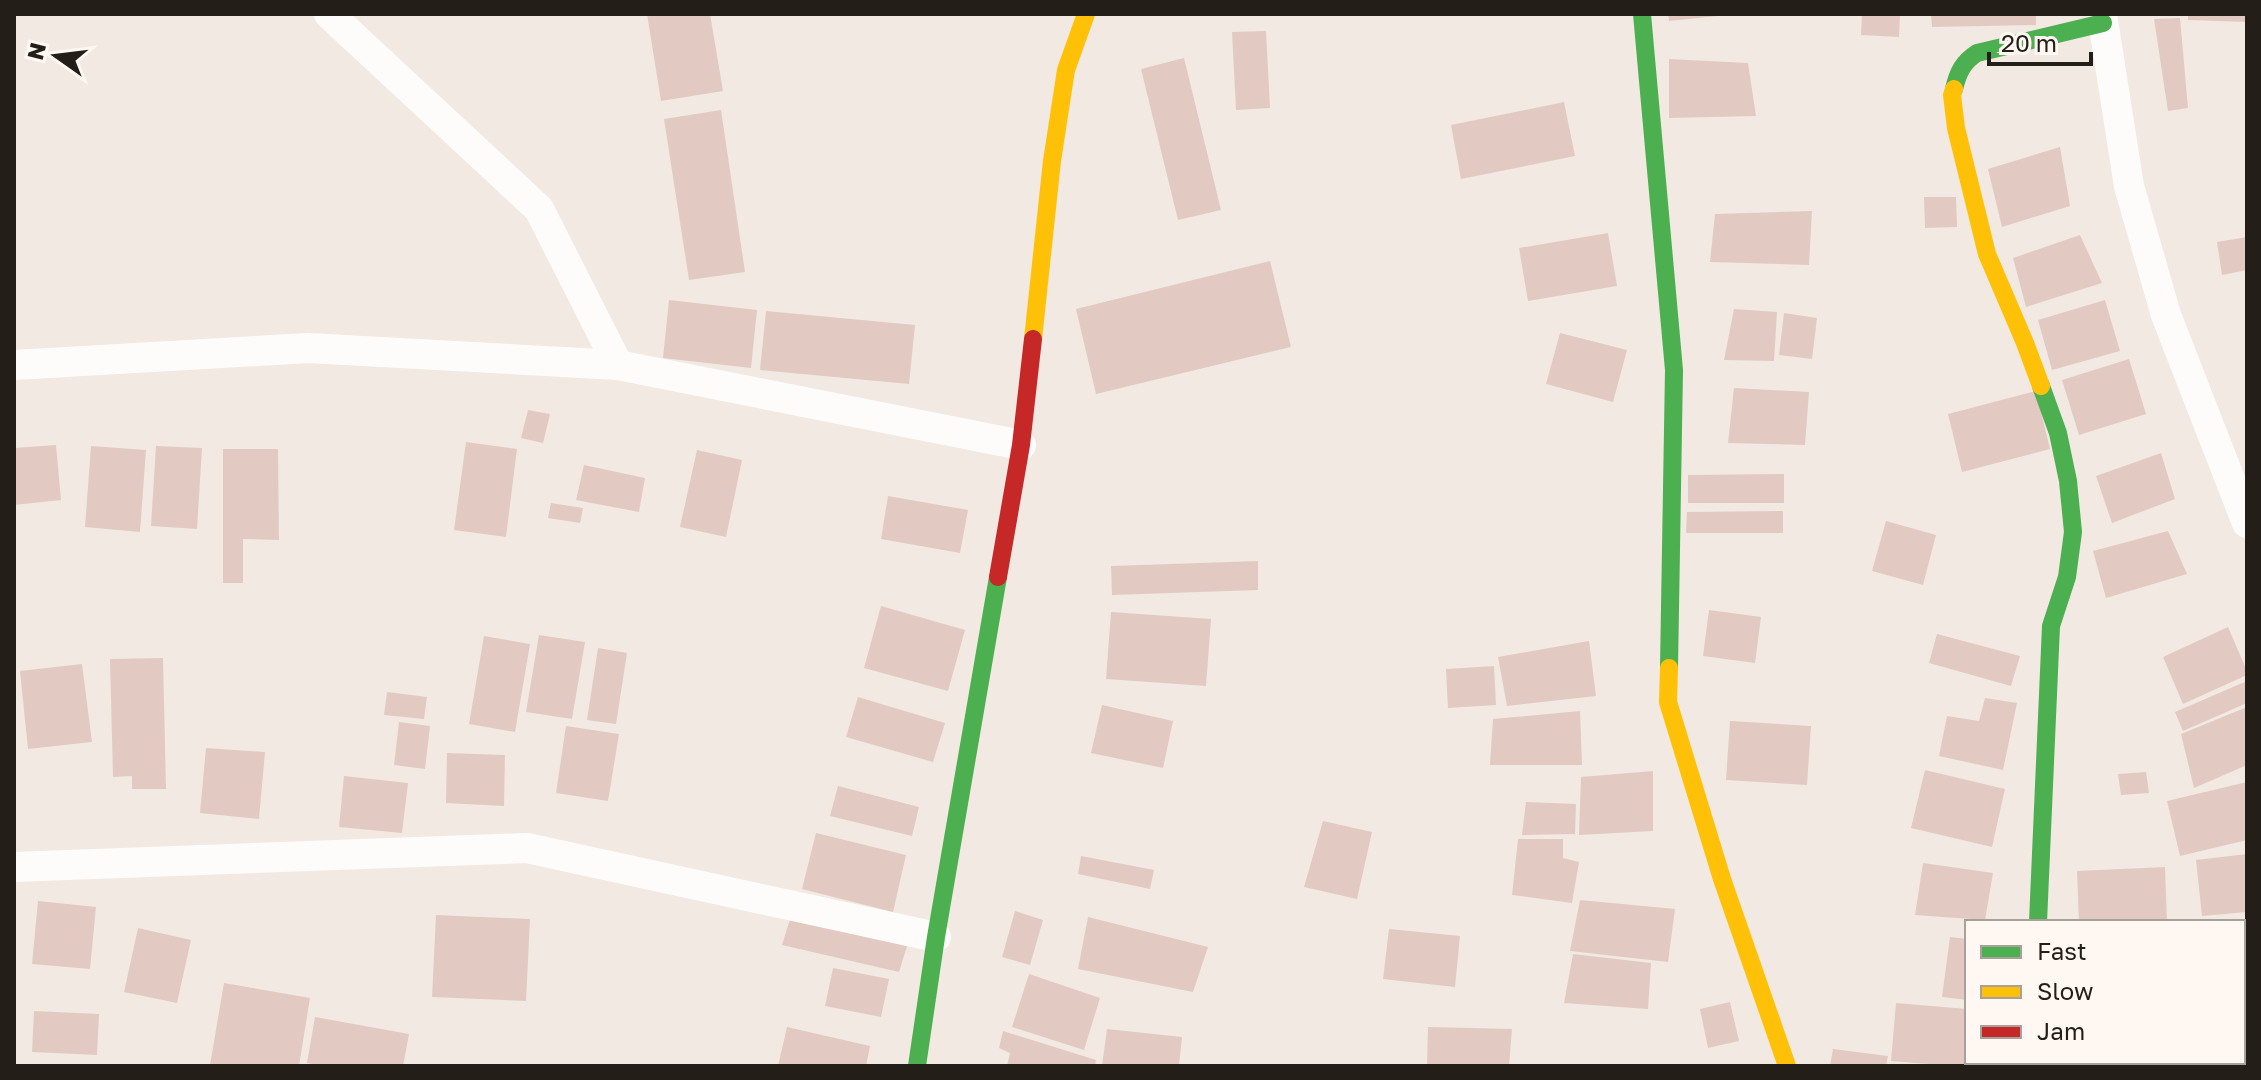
<svg xmlns="http://www.w3.org/2000/svg" width="2261" height="1080" viewBox="0 0 2261 1080" font-family="'Golos Text',sans-serif">
  <style>
    .building { fill: #e2cac3 }
    .lines { fill: none; stroke-linecap: round; stroke-linejoin: round }
    .street { stroke: #fdfcfb; stroke-width: 30 }
    .fast { stroke: #4caf50; stroke-width: 18 }
    .slow { stroke: #ffc107; stroke-width: 18 }
    .jam { stroke: #c62828; stroke-width: 18 }
  </style>
  <rect width="100%" height="100%" fill="#f2e9e2"/>
  <g class="building">
    <polygon points="647,14 710,14 723,91 661,101"/>
    <polygon points="1668,14 1718,14 1718,16 1669,21"/>
    <polygon points="1862,14 1900,14 1899,37 1861,35"/>
    <polygon points="1931,14 2036,14 2036,25 1932,27"/>
    <polygon points="2188,14 2247,14 2247,22 2188,20"/>
    <polygon points="2180,18 2188,108 2168,111 2154,19"/>
    <polygon points="1266,31 1270,108 1236,110 1232,32"/>
    <polygon points="1184,58 1221,210 1178,220 1141,69"/>
    <polygon points="1669,59 1748,63 1756,116 1669,118"/>
    <polygon points="1564,102 1575,156 1461,179 1451,125"/>
    <polygon points="721,110 745,272 689,280 664,119"/>
    <polygon points="2060,147 2070,206 2002,227 1988,169"/>
    <polygon points="1924,197 1956,197 1957,227 1925,228"/>
    <polygon points="1812,211 1809,265 1710,262 1715,214"/>
    <polygon points="1608,233 1617,286 1528,301 1519,248"/>
    <polygon points="2080,235 2102,283 2026,307 2013,258"/>
    <polygon points="2247,237 2247,270 2222,275 2217,242"/>
    <polygon points="1270,261 1291,347 1096,394 1076,309"/>
    <polygon points="669,300 757,310 751,368 663,358"/>
    <polygon points="2105,300 2120,351 2052,370 2038,320"/>
    <polygon points="1734,309 1777,312 1774,361 1724,360"/>
    <polygon points="766,311 915,325 909,384 760,370"/>
    <polygon points="1784,313 1817,318 1812,359 1779,355"/>
    <polygon points="1560,333 1627,350 1613,402 1546,384"/>
    <polygon points="2129,359 2146,414 2079,435 2062,380"/>
    <polygon points="1734,388 1809,392 1805,445 1728,443"/>
    <polygon points="2036,391 2050,449 1962,472 1948,414"/>
    <polygon points="528,410 550,414 543,443 521,438"/>
    <polygon points="466,442 517,449 506,537 454,530"/>
    <polygon points="56,445 61,500 14,505 14,448"/>
    <polygon points="91,446 146,450 140,532 85,527"/>
    <polygon points="156,446 202,448 197,529 151,526"/>
    <polygon points="223,449 278,449 279,540 243,539 243,583 223,583"/>
    <polygon points="697,450 742,460 726,537 680,527"/>
    <polygon points="2161,453 2175,499 2112,523 2096,476"/>
    <polygon points="584,465 645,478 639,512 576,500"/>
    <polygon points="1784,474 1784,503 1688,503 1688,475"/>
    <polygon points="888,496 968,510 960,553 881,539"/>
    <polygon points="551,503 583,508 580,523 548,518"/>
    <polygon points="1783,511 1783,533 1686,533 1687,512"/>
    <polygon points="1886,521 1936,535 1923,585 1872,571"/>
    <polygon points="2168,531 2187,574 2106,598 2093,551"/>
    <polygon points="1258,561 1258,590 1112,595 1111,566"/>
    <polygon points="881,606 965,630 948,691 864,668"/>
    <polygon points="1709,610 1761,617 1755,663 1703,656"/>
    <polygon points="1111,612 1211,619 1206,686 1106,679"/>
    <polygon points="2228,627 2247,671 2247,675 2183,704 2163,657"/>
    <polygon points="1937,634 2020,656 2011,686 1929,663"/>
    <polygon points="539,635 585,642 572,719 526,712"/>
    <polygon points="484,636 530,644 515,732 469,724"/>
    <polygon points="1589,641 1596,696 1507,706 1498,657"/>
    <polygon points="598,648 627,653 616,724 587,720"/>
    <polygon points="163,658 166,789 132,789 132,776 113,777 110,659"/>
    <polygon points="82,664 92,742 28,749 20,671"/>
    <polygon points="1494,666 1496,705 1448,708 1446,669"/>
    <polygon points="2247,681 2247,703 2183,731 2175,712"/>
    <polygon points="387,692 427,697 424,719 384,715"/>
    <polygon points="858,697 945,723 933,762 846,737"/>
    <polygon points="1985,698 2017,703 2003,770 1939,756 1947,716 1979,721"/>
    <polygon points="1102,705 1173,721 1163,768 1091,753"/>
    <polygon points="2247,707 2247,765 2194,788 2181,734"/>
    <polygon points="1580,711 1582,765 1490,765 1493,719"/>
    <polygon points="1730,721 1811,726 1807,785 1726,780"/>
    <polygon points="399,722 430,726 425,769 394,765"/>
    <polygon points="566,726 619,734 608,801 556,793"/>
    <polygon points="206,748 265,752 259,819 200,813"/>
    <polygon points="447,753 505,755 504,806 446,803"/>
    <polygon points="1925,770 2005,789 1992,847 1911,828"/>
    <polygon points="1653,771 1653,831 1579,835 1581,777"/>
    <polygon points="2146,772 2149,793 2121,795 2118,774"/>
    <polygon points="344,776 408,783 402,833 339,827"/>
    <polygon points="2247,782 2247,840 2180,856 2167,801"/>
    <polygon points="838,786 919,807 912,836 830,816"/>
    <polygon points="1526,802 1576,804 1575,834 1522,835"/>
    <polygon points="1323,821 1372,832 1357,899 1304,887"/>
    <polygon points="816,833 906,855 893,912 802,889"/>
    <polygon points="1518,839 1563,839 1563,858 1579,862 1572,903 1512,895"/>
    <polygon points="2247,854 2247,912 2202,916 2196,860"/>
    <polygon points="1081,856 1154,870 1150,889 1078,874"/>
    <polygon points="1923,863 1993,873 1985,920 1915,915"/>
    <polygon points="2165,867 2167,922 2079,922 2077,871"/>
    <polygon points="1580,900 1675,909 1668,962 1570,951"/>
    <polygon points="38,901 96,907 90,969 32,964"/>
    <polygon points="1015,911 1043,920 1030,965 1002,957"/>
    <polygon points="436,915 530,919 526,1001 432,997"/>
    <polygon points="791,916 907,946 899,972 782,945"/>
    <polygon points="1088,917 1208,947 1193,992 1078,969"/>
    <polygon points="138,928 191,940 177,1003 124,992"/>
    <polygon points="1389,929 1460,936 1455,987 1383,979"/>
    <polygon points="1950,937 1967,939 1967,1000 1942,997"/>
    <polygon points="1573,954 1651,963 1648,1009 1564,1003"/>
    <polygon points="833,968 889,979 881,1017 825,1006"/>
    <polygon points="1029,974 1100,998 1084,1050 1012,1027"/>
    <polygon points="224,983 310,998 299,1066 210,1065"/>
    <polygon points="1730,1002 1739,1041 1708,1048 1700,1009"/>
    <polygon points="1896,1003 1967,1009 1967,1062 1988,1062 1988,1066 1954,1066 1891,1061"/>
    <polygon points="34,1011 99,1014 97,1055 32,1052"/>
    <polygon points="315,1017 409,1034 403,1066 323,1066 307,1063"/>
    <polygon points="787,1027 870,1046 866,1066 778,1066"/>
    <polygon points="1428,1027 1512,1029 1509,1066 1427,1066"/>
    <polygon points="1107,1029 1182,1037 1179,1066 1102,1066"/>
    <polygon points="1003,1031 1096,1060 1095,1066 1007,1066 1010,1053 999,1048"/>
    <polygon points="1833,1049 1888,1056 1886,1066 1830,1066"/>
    <polygon points="2134,1062 2179,1062 2180,1066 2135,1066"/>
  </g>
  <g class="lines">
    <g class="street">
      <polyline points="329,14 539,209 618,365"/>
      <polyline points="2102,14 2129,186 2166,315 2247,523"/>
      <polyline points="14,365 308,348 618,365 1021,445"/>
      <polyline points="14,867 527,848 936,937"/>
      <polyline points="2059,1062 2059,1066"/>
    </g>
    <g class="fast">
      <polyline points="1642,14 1674,370 1669,668"/>
      <path d="M1954,89C1958,72 1963,62 1977,53L2103,23"/>
      <polyline points="2038,922 2051,626 2067,577 2073,532 2068,481 2058,433 2041,386"/>
      <polyline points="917,1066 936,937 998,577"/>
    </g>
    <g class="slow">
      <polyline points="1954,89 1952,95 1956,128 1987,254 2025,343 2041,386"/>
      <polyline points="1033,339 1052,161 1066,70 1086,14"/>
      <polyline points="1669,668 1668,702 1722,879 1787,1066"/>
    </g>
    <polyline class="jam" points="998,577 1021,445 1033,339"/>
  </g>
  <rect width="2261" height="1080" fill="none" stroke="#241e19" stroke-width="32"/>
  <rect x="1965" y="920" width="280" height="144" fill="#fef7f2" stroke="#a7a09b" stroke-width="2"/>
  <rect x="1981" y="946" width="40" height="12" fill="#4caf50" stroke="#a7a09b" stroke-width="2"/>
  <text x="2037" y="960" font-size="24" fill="#241e19">Fast</text>
  <rect x="1981" y="986" width="40" height="12" fill="#ffc107" stroke="#a7a09b" stroke-width="2"/>
  <text x="2037" y="1000" font-size="24" fill="#241e19">Slow</text>
  <rect x="1981" y="1026" width="40" height="12" fill="#c62828" stroke="#a7a09b" stroke-width="2"/>
  <text x="2037" y="1040" font-size="24" fill="#241e19">Jam</text>
  <g transform="translate(56 56) rotate(284)" stroke="#fef7f2" stroke-width="6" paint-order="stroke">
  <path d="M0-6L14 30L0 20L-14 30Z" fill="#241e19"/>
  <text y="-12" font-size="22" font-weight="bold" text-anchor="middle" fill="#241e19">N</text>
  </g>
  <path d="M1989 52v12h102v-12" fill="none" stroke="#241e19" stroke-width="4"/>
  <text x="2001" y="52" font-size="24" fill="#241e19" stroke="#fef7f2" stroke-width="6" paint-order="stroke">20 m</text>
</svg>
